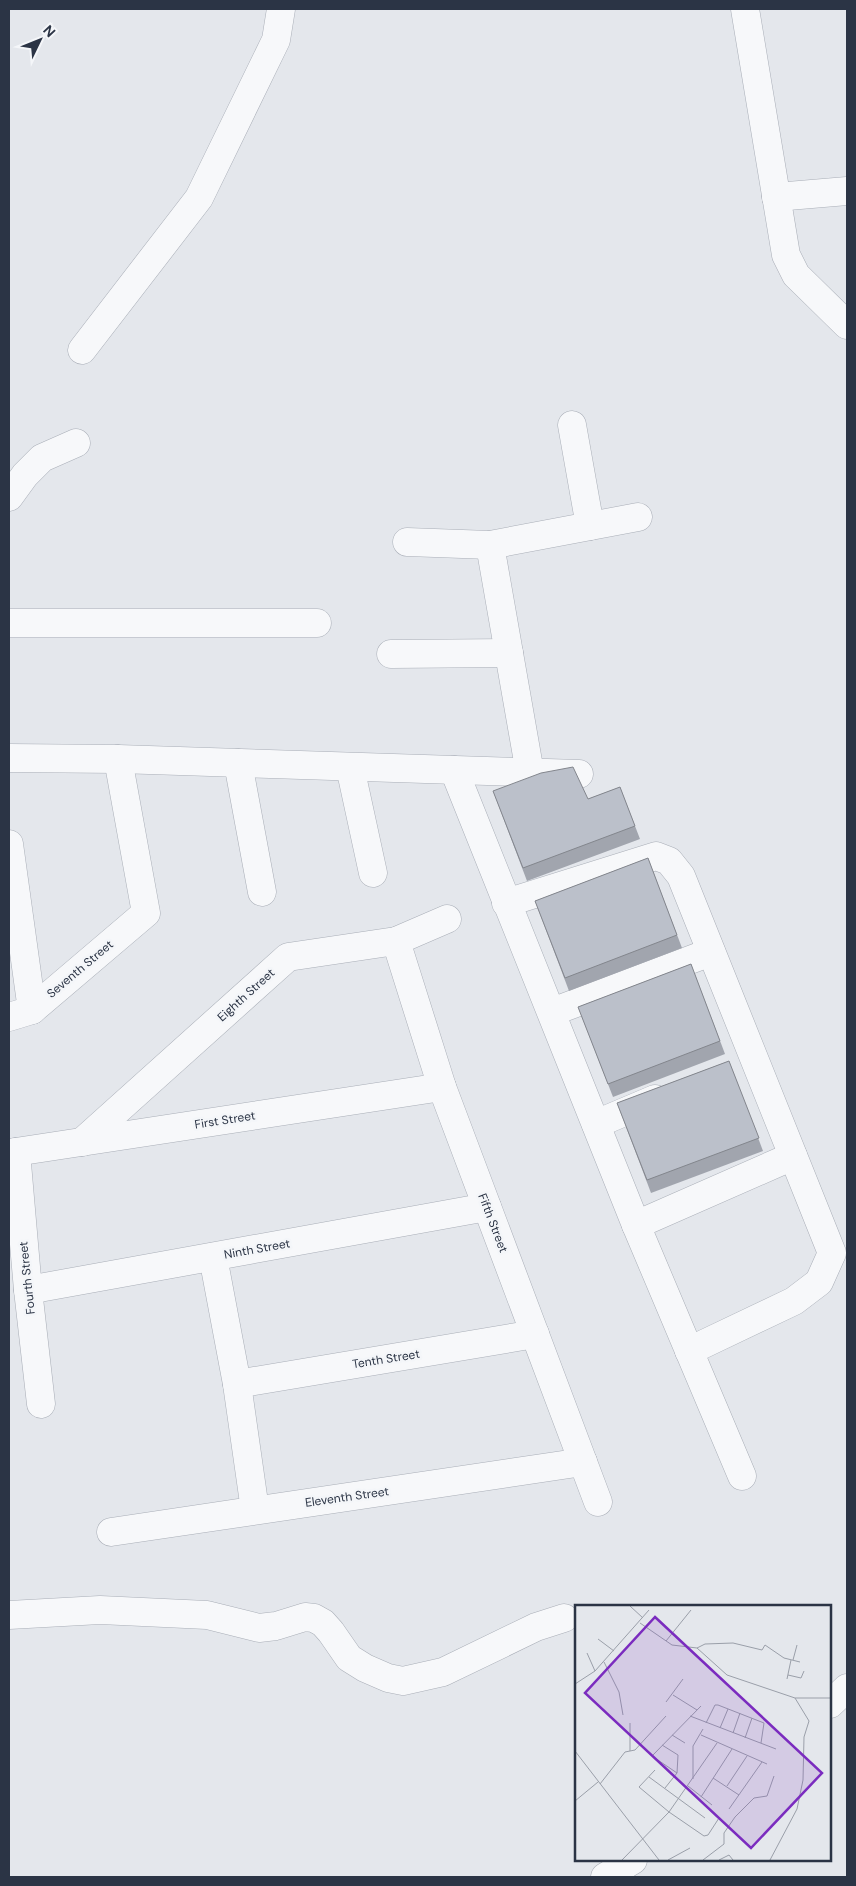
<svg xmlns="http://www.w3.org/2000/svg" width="856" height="1886" viewBox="0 0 856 1886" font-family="'DM Sans',sans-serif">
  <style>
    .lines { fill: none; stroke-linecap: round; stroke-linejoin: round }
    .minor-casing { stroke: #a9aeb7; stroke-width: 29 }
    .minor { stroke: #f7f8fa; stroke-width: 28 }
    .wall { fill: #a1a5ae }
    .building { fill: #bbc0ca; stroke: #83868d }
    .labels { text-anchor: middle; stroke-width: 5; stroke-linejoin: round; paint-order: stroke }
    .street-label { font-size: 12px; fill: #2b3445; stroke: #f4f6f9 }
    .inset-road { fill: none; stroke: #9a9fa9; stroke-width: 1 }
    .view { fill: #7b2cbf; fill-opacity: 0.15; stroke: #7b2cbf; stroke-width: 2.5 }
    .inset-edge { fill: none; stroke: #2b3445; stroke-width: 2.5 }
  </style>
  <rect width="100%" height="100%" fill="#e4e7ec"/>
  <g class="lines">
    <defs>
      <g id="minor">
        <polyline points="745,9 786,255 796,275 847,325"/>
        <polyline points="776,197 847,191"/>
        <polyline points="82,350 199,198 276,40 281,9"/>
        <polyline points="572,425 590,526"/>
        <polyline points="9,497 25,475 42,458 76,443"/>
        <polyline points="407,542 490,545 638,517"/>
        <polyline points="490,545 530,773"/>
        <polyline points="9,623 317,623"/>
        <polyline points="391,654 509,653"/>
        <polyline points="9,758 118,759 579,774"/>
        <polyline points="238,763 262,892"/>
        <polyline points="350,767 373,873"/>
        <polyline points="454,770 636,1225 742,1476"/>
        <polyline points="9,844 32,1010"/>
        <polyline points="506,903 656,856 669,861 681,876 832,1253 819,1282 794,1301 689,1351"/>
        <polyline points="396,941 442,1087 598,1502"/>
        <polyline points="552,1012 711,952"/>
        <polyline points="9,1017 32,1010 146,913 118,759"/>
        <polyline points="596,1124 655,1099"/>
        <polyline points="82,1142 288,957 396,941 447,919"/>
        <polyline points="16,1152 28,1290 41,1404"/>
        <polyline points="9,1153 442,1087"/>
        <polyline points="636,1225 793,1156"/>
        <polyline points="213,1257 237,1384 255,1510"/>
        <polyline points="28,1290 487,1207"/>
        <polyline points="237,1384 535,1334"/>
        <polyline points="111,1532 583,1462"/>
        <polyline points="9,1615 100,1610 207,1615 259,1628 276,1626 305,1617 314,1618 323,1623 331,1632 349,1658 365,1668 388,1678 403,1681 443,1672 536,1627 564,1618"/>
        <polyline points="830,1704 847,1688"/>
        <polyline points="605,1877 633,1860"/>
      </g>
    </defs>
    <use href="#minor" class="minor-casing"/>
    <use href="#minor" class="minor"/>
  </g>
  <g class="wall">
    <polygon points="620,787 640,839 527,881 493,791 588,799"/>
    <polygon points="648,858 682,948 569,991 535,901"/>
    <polygon points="691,964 725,1054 613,1097 578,1007"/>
    <polygon points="729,1061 763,1151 651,1193 617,1103"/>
  </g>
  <g class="building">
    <polygon points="573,767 588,799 620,787 635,826 523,868 493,791 541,773"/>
    <polygon points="648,858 677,935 565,978 535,901"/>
    <polygon points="691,964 720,1041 608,1084 578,1007"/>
    <polygon points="729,1061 759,1138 647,1180 617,1103"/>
  </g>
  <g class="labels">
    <g class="street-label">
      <text transform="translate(80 969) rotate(-40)" y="4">Seventh Street</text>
      <text transform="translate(246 995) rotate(-42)" y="4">Eighth Street</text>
      <text transform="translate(225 1120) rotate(-9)" y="4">First Street</text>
      <text transform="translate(493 1223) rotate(69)" y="4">Fifth Street</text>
      <text transform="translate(257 1249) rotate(-10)" y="4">Ninth Street</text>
      <text transform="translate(27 1278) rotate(-96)" y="4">Fourth Street</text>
      <text transform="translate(386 1359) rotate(-9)" y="4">Tenth Street</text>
      <text transform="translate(347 1497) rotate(-8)" y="4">Eleventh Street</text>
    </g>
  </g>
  <g transform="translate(575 1605)">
    <rect width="256" height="256" fill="#e4e7ec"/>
    <path class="inset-road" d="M55,1L68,13M65,18L97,40L122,43L152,70L220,93H257M23,34L39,46M91,36L116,5M122,43L130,39L158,38L187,45L190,40L209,53L225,57M12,48L20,66M218,55L222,40M29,57L44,87L48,110M213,70L226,73L229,66M212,74L216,55M0,79L20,66L74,5M98,90L122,105M91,97L108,74M115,111L201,144M131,118L140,100H143L189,118L186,138M145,123L153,104M158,128L165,108M97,130L110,138M126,130L192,159M170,133L177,113M87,140L103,150L102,168L90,183M0,146L84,255M55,146V118M80,165L64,182L94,207L129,231L133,230L144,213M102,168L77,151L126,101M74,172L130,213M138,173L164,190M118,174V141L128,124M25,179L50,147L60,145L91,111M113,181L137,200M152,181L172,151M126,192L157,144M0,196L23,177M154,204L187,157M47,255L94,207L142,138M93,255L115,243M128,255L149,239V228L160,212L179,193L192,191L199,171M144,255L154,250L158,255M195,255L222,204L228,175L229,132L234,116L220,93"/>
    <path class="view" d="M80,12L247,168L176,243L10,88Z"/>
    <rect width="256" height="256" class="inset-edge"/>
  </g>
  <rect width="856" height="1886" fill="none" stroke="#2b3445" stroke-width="20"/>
  <g transform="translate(40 40) rotate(47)" stroke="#f4f6f9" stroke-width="4" paint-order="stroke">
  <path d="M0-4L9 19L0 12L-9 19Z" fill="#2b3445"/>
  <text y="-8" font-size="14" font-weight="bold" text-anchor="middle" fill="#2b3445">N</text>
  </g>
</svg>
